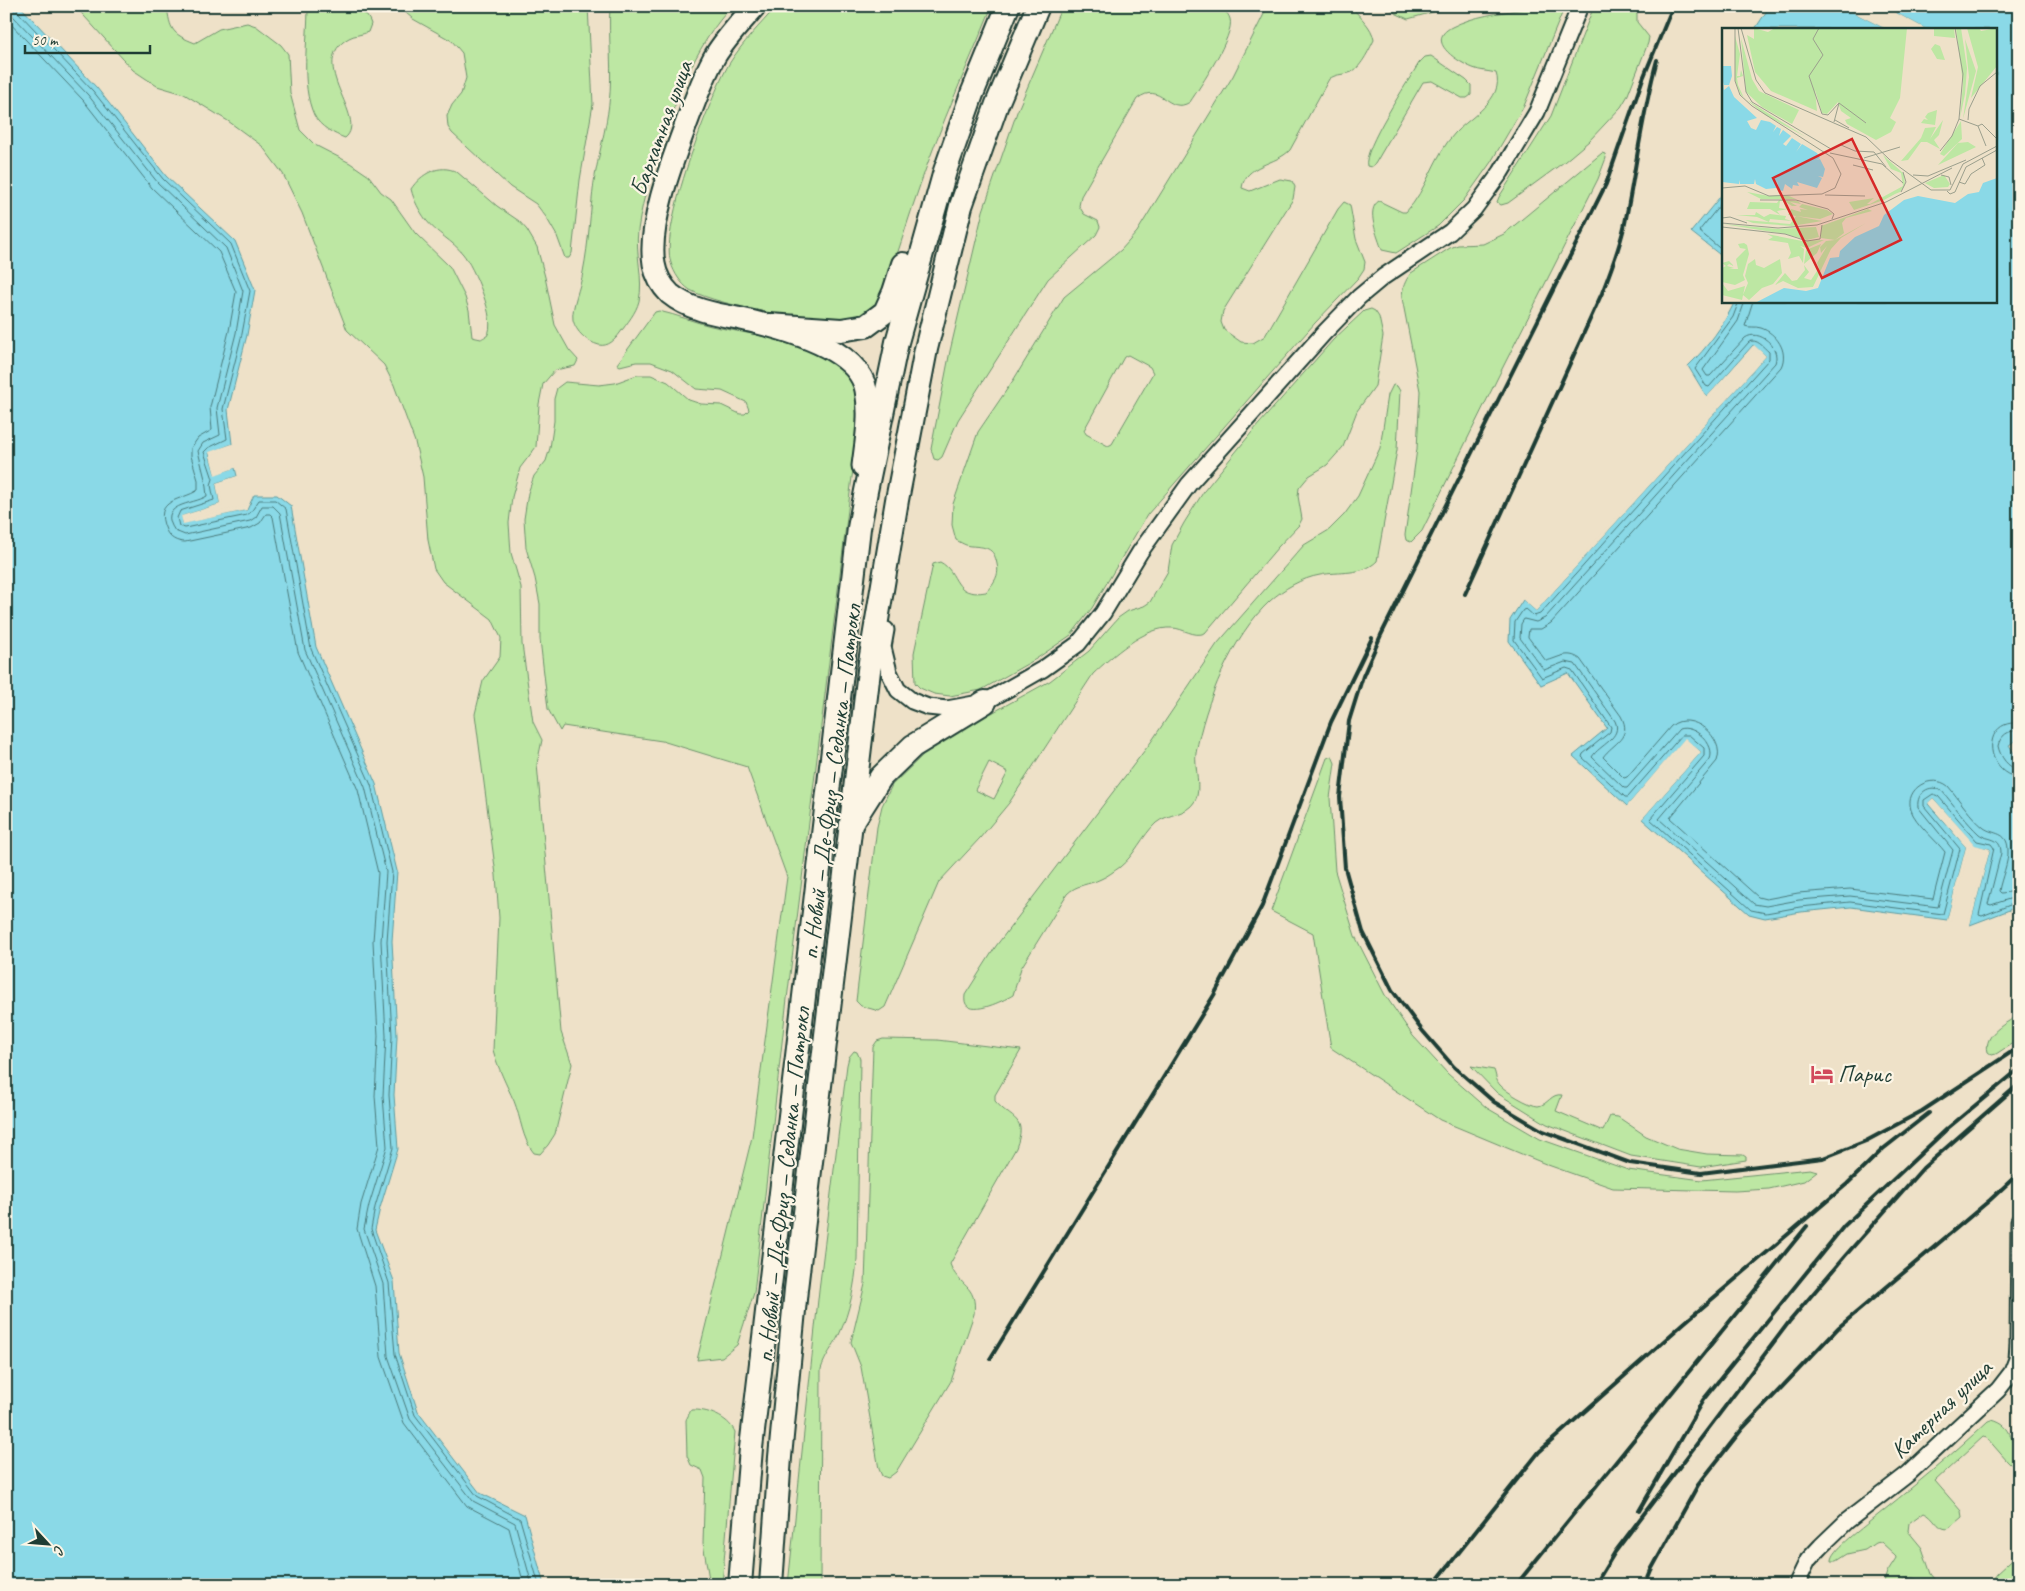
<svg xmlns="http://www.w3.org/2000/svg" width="2025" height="1591" viewBox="0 0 2025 1591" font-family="Caveat,sans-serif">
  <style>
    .green { fill: #bde7a3; stroke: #6e926c; fill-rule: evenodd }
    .water { fill: #8ad9e7; stroke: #5f9b9f }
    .pier { fill: #eee1c8 }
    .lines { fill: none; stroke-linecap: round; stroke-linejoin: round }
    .shore { stroke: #4a7b7c; stroke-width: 1 }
    .street-casing { stroke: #1f3d34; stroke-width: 19 }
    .secondary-casing { stroke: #1f3d34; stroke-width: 25 }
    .primary-casing { stroke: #1f3d34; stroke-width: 26 }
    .street { stroke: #fcf5e5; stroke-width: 15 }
    .secondary { stroke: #fcf5e5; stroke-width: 21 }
    .primary { stroke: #fcf5e5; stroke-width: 22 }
    .rail { stroke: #1f3d34; stroke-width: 4 }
    .labels { text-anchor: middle; stroke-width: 4.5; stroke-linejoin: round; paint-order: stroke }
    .street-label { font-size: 24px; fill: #1f3d34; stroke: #fcf5e5 }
    .poi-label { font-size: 24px; fill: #1f3d34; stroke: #fcf5e5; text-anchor: start }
    .inset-road { fill: none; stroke: #9b9f8d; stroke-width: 1 }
    .view { fill: #d62828; fill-opacity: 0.15; stroke: #d62828; stroke-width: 2.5 }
    .inset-edge { fill: none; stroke: #1f3d34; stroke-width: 2.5 }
  </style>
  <rect width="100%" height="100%" fill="#eee1c8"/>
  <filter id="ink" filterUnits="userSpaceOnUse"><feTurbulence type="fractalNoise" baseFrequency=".02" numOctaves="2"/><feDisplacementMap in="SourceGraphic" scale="10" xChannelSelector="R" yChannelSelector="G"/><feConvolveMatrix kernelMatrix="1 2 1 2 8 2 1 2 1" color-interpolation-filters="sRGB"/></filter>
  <g filter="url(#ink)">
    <g class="green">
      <path d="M75,6H167C170,30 172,34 195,43L219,29L247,23L256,26L281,45L288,54L290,93L300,130L315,145L350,163L369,176L381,192L391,199L415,233L450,267L465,297L469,310L472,337L481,339C481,339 486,336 487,336C498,321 473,266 463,254C453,241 436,233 426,220C419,210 414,201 411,189C421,174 439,163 457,172L497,206L519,221L527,230L537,247L545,277L555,325L569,350L578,360L575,366L555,370L543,384L539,404L536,447L520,468L512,497L509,523L511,553L521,587L522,644L533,722L542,740L537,764L561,1032L572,1064L555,1134L548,1145L540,1154L534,1153C522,1139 521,1118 514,1101C506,1084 498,1068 493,1050L499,918L496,875L475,714L483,681L500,657L501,638L492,619L443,582L434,569L428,540L423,477L415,442L394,385L384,365L347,330L302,213L283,174L262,146L228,121L184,94L157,86L133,70Z"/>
      <path d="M308,6C328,6 364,0 371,24L368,32C362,35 354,35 349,38C304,63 370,118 345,138C334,134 320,127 314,115C300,84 308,40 308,6Z"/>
      <polygon points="398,6 588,6 593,104 580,180 572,253 569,258 565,258 557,236 546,217 536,204 510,187 452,133 448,127 447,116 452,105 461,94 466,78 462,53 452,41 413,19"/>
      <path d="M610,6H732C698,43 682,85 665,132C654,164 643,195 638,230C635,254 644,279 639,301C636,313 627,323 620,333C615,340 608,347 599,345C587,342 576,332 573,320C571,308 581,286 583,272C589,242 590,212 594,182C598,156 606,130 609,104C613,71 608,39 610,6Z"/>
      <path d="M777,6H992C968,65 941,124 920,185C910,213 902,241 892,269C888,280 885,298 876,307C873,310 866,315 862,317C833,328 718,306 690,290C681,284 674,273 671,263C659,229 710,97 729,64C742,43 760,25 777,6Z"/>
      <path d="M1062,6H1216C1223,10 1228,12 1230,19C1235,35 1200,87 1190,102C1168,116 1161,80 1137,99L1081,196L1079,206L1084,214L1098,221L1100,227L1096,235L1048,279L958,420L942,457L938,460L934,459L931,449L950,351L983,211L1017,112Z"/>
      <path d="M1268,6H1351C1359,17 1372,26 1374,40C1369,50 1360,70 1349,73C1341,75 1336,74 1329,79L1290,150C1276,165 1245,164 1242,188L1250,191L1280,179L1292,181L1295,187L1293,199L1223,311L1221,322L1224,330L1241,342L1253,343L1265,336L1338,209L1344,202L1350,205L1356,239L1365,262L1364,269L1358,278L1315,323L1147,515L1092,608L1071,635L1036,659L981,690L950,696L934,694L920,688L915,683L914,653L933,564L940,562C960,572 952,598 986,592C994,583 1000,575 997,564C994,547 985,547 971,546C966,546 960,542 956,540L952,525L953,504L978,432L1014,379L1064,297L1121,250L1137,232L1233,76ZM1128,355L1150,367L1153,373L1112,444L1108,446L1086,434L1084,430L1124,357Z"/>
      <polygon points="1387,6 1454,6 1408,19 1395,13"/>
      <path d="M1527,6H1565L1524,106L1491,162L1464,200L1438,226L1396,253L1382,250C1378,237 1365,209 1379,201L1402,212H1406C1427,190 1434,155 1455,133C1470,117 1505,99 1496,73C1488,71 1480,71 1473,68C1458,62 1424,41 1452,27C1473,16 1500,13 1523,9Z"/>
      <polygon points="1594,6 1637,6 1637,22 1649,37 1648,43 1627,97 1621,107 1589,141 1564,162 1508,203 1501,205 1497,202 1499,197 1551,116"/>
      <path d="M1431,56L1466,80L1471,85V95L1467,98H1462L1432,81L1423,82L1375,164L1371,167L1367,166C1362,150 1409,80 1419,63L1425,57Z"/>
      <path d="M1602,153L1605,154L1606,158L1598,179L1501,371L1422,531L1411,542L1406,540L1405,535L1417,449L1420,391L1402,298C1402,288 1405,281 1411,273L1450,248L1458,245L1483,244L1504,234Z"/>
      <path d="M1371,309L1375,311L1379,317L1383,336L1375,386L1357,411L1343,447L1327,465L1309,476L1299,488L1298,496L1302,519L1299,525L1278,547L1205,633C1194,638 1183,628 1172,628C1145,626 1111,657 1093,674L1009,803L980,838L939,882L885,1007L879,1011L861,1006L856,1001L877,827L882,806L892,785L923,755L990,714L1050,681L1089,651L1118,618L1128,611L1144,606L1150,602L1168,571L1172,545L1184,523L1204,491L1252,432L1333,340L1364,311ZM989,762L1008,772L994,799L975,790Z"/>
      <path d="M659,311C677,315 694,322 711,326C751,335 824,342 850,376C858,387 858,400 860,413L786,1007L754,1293L737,1345L722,1357L697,1360L752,1137L787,877L747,767L662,741L563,726L560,731L548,709L540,639V604L535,578L526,548L524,519L528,493L534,476L546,461L550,448L554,421V399L557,388L565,382L599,385L615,383L637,375H651L668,382L689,400L701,404L721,405L740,414H745L749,410L746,402L722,391L696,389L672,370L651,362H636L620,366L617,364L655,312Z"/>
      <path d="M1393,385L1397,386L1400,391L1397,450L1377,561C1362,576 1339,571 1320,575C1302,578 1283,589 1270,601C1232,636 1205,703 1196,753C1194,767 1202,789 1195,801C1186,816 1168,813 1156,823C1142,836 1135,855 1120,867C1114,871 1108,876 1101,879C1089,885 1077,884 1067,894L1021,968L1013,995C1003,1001 961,1022 965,995L996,946L1151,742L1217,644L1304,545L1329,530L1344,515L1358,496L1380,448L1388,395Z"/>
      <polygon points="1332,756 1335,763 1330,798 1335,871 1355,936 1385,995 1413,1036 1448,1074 1487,1108 1540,1139 1628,1170 1702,1180 1810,1169 1817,1171 1804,1181 1769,1189 1735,1191 1613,1188 1548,1165 1440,1120 1331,1048 1313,933 1271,911 1327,758"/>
      <path d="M2019,1015V1039L1996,1054L1992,1055L1988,1052C1983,1034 2006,1023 2019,1015Z"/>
      <path d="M883,1039L937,1040L1021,1050L995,1095V1101C1012,1121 1028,1116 1016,1148L950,1264C958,1287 978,1284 974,1314L951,1381L896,1472L888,1478L882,1476L879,1469L861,1367L851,1342L865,1284L873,1047L877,1041Z"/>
      <path d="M854,1051L857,1052L860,1059L857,1259C855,1285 850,1311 839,1335C833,1347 825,1356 821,1369L820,1585H788L819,1290L847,1065L849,1057Z"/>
      <path d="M1471,1066L1494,1070C1496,1075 1496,1081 1500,1085C1505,1091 1530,1106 1538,1106C1548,1105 1551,1093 1562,1095L1556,1111L1603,1131L1610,1116L1618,1117L1646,1136L1677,1149L1707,1154L1743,1155L1746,1157V1160L1701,1167L1631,1156L1547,1124L1497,1093Z"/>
      <path d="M691,1410C707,1409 728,1417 735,1432L722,1585H710L703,1543L705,1478L702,1470L691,1465L687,1456L686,1420Z"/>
      <path d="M1992,1420C2014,1426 2012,1442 2015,1462L2013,1464H2010L2007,1461L1987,1438L1983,1437L1935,1481L1961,1511L1962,1517L1948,1529C1936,1529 1935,1516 1924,1512L1909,1523L1908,1531L1922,1548L1931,1574L1940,1585H1921C1916,1574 1904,1577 1898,1585H1883L1887,1572L1896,1558L1895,1555L1881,1542L1875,1543L1865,1550L1847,1554L1836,1561H1832C1831,1551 1860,1530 1868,1523C1909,1490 1950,1457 1988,1421Z"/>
      <polygon points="2019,1553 2019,1575 2014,1585 1988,1585 1996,1574"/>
    </g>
    <g class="water">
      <polygon points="6,6 20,6 97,88 166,176 235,241 255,290 247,335 228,410 232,444 209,453 215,474 235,468 237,476 216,483 220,504 182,516 183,523 247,510 254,495 277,495 291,506 316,647 376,784 397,871 392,941 397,1036 394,1095 398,1149 380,1208 375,1230 394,1281 399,1353 418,1412 480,1493 525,1515 544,1585 6,1585"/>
      <polygon points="1770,6 1841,6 1886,29 1755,29"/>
      <path d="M1883,6H2019V746L2015,741L2009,745L2019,761V910L2012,909L1970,925L1990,849L1975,846L1933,798L1928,804L1966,847L1947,920L1851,907L1801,912L1765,918L1749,914L1642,819L1701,752L1685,739L1627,806L1573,756L1607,728L1568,673L1541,685L1509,641L1510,620L1523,600L1536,611L1766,356L1753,345L1707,397L1688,366C1707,348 1724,325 1735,301H1996V29H1926Z"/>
      <polygon points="1724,192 1724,258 1691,232"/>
    </g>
    <g class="pier">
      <polygon points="1841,6 1847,6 1888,29 1886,29"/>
      <polygon points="1880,6 1883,6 1926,29 1921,29"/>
      <polygon points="1754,345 1766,356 1536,611 1523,600 1525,598 1536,608 1763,356 1754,348 1708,399 1705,399"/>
      <polygon points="232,444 233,446 212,454 217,471 235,466 235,468 215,475 209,452"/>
      <polygon points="237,476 238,478 219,485 222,506 184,518 185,521 246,506 247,510 183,524 181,516 220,504 216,483"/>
      <polygon points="1685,738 1701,752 1642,819 1640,818 1697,752 1685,742 1629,808 1627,806"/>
      <polygon points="1933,798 1975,845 1990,849 1970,925 1968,925 1987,851 1973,847 1933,802 1931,803 1969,846 1950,921 1947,920 1966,847 1928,803"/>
    </g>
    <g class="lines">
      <g class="shore">
        <path d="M10,6L13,16L88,95L158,183L226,248L243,291L236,333L217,408L220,435L203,443L198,451L205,479L207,496C193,505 156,503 175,531L185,535L250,521L256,517L262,506H273L280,513L305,650L365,787L386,872L381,941L386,1036L383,1096L387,1147L369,1205L364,1229L383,1284L388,1356L410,1419L473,1501L515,1523L532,1585"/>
        <polyline points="17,6 18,12 93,91 163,179 231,244 250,291 242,334 223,409 227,439 208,448 204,452 213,479 211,485 214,500 180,511 177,518 179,526 185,528 247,515 251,512 259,500 275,500 286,509 311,649 371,785 392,872 387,941 392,1036 389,1095 393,1148 375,1207 371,1229 389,1283 395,1354 415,1415 477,1496 520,1519 539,1585"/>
        <path d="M6,19L83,100L152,188L219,252L236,292L229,331L210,407L212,430L198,438L191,448V456L198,480V490C182,501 152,498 166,530C169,538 177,542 185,542L251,528L260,523L266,514H270L273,517L298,652L358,790L378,873L373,941L378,1036L375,1096L379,1146L361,1204L357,1229L375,1286L381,1357L404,1423L467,1506L509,1528L524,1585"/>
        <polyline points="1724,200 1699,231 1724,252"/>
        <path d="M1739,301L1733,317L1695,369L1706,386L1709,387L1749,342C1757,338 1763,347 1769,352V359L1540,614L1534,616L1526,609L1523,610L1515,622L1514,640L1542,678L1566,668L1572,670L1611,727L1610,732L1583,754L1582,757L1625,797H1628L1682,735H1689L1704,748V756L1650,819L1751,910L1766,913L1800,907L1850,902L1943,914L1960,849L1924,806V800L1933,794L1938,796L1977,841L1991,844L1994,848L1979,915L1982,916L2010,905H2019"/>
        <path d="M1745,301L1738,321L1703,370L1707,376H1710L1745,338C1759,328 1781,347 1775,363L1545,618L1536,622L1524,619L1521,624L1520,638L1544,670L1565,662L1575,664L1615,721C1623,738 1599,745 1592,757L1624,788H1627L1679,729C1694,724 1716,744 1710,759L1659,819L1754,904L1766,906L1799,900L1850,896L1938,907L1953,850L1918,807C1916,793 1930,783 1942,791C1954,805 1966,822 1979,834C1988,841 2001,836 2001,853L1988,904L1991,905L2009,899H2019"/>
        <path d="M1753,301L1745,326C1749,328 1755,326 1761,328C1776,333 1789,351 1781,367L1551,623L1541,629H1529L1528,637L1546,661C1559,658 1567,650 1580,659L1621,716C1633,738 1613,743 1603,757L1624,778L1627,777L1671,726C1691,709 1726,738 1717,761L1670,818L1758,897L1766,899L1798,893L1850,889L1933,899L1945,852C1936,840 1915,823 1911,810C1904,788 1932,773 1948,786C1959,799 1971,818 1984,828C1994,835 2007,831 2008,849C2009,863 2001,878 1999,891L2001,893L2019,891"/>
        <path d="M2019,723C1979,719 1986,776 2019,777"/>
        <path d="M2019,731C2009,729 2000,736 1998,746C2000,756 2008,769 2019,769"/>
      </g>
      <defs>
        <g id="street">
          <polyline points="886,630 883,647 889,672 898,690 912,701 928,707 947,709 985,702 1043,669 1078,644 1103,613 1140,552 1189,484 1324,333 1359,297 1383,277 1450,232 1474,209 1501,172 1537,112 1580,6"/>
          <polyline points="1796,1585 1808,1560 1821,1546 1847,1521 1908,1474 1998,1390 2012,1372 2017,1359 2018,1343 2019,1221"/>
        </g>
        <path id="secondary" d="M755,6C741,22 726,38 715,56C704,75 696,98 688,119C674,157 647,224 654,264C656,276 662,286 670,294C688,309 715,314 737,318C774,326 858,346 866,390C871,415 866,441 863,466"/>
        <g id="primary">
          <polyline points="769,325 841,330 866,326 885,312 894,292 903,264"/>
          <polyline points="853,821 881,777 913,746 985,702"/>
          <polyline points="740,1585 751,1448 859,528 866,491 897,342 945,171 972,94 1008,6"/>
          <polyline points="771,1585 780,1457 796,1289 870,662 897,500 926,349 961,206 997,104 1038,6"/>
        </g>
      </defs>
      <use href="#street" class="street-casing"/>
      <use href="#secondary" class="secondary-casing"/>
      <use href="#primary" class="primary-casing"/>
      <use href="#street" class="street"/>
      <use href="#secondary" class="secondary"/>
      <use href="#primary" class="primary"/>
      <g class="rail">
        <polyline points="1673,6 1642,81 1606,184 1381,635 1363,676 1349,721 1340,797 1345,868 1363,932 1392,990 1421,1029 1454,1067 1494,1102 1543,1131 1630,1163 1701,1173 1823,1158 1866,1141 1922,1111 2019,1047"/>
        <path d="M1465,594L1602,293C1611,270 1620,247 1625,223C1636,169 1642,114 1657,60"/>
        <polyline points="990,1359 1214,995 1262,906 1331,722 1372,638"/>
        <polyline points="1639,1511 1703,1400 1844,1226 1948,1128 2019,1069"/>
        <polyline points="1433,1585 1539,1452 1684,1323 1847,1184 1883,1149 1929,1113"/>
        <polyline points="1516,1585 1807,1226"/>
        <polyline points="1595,1585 1615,1552 1789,1322 1845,1256 1923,1168 2019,1084"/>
        <polyline points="1645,1585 1651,1570 1698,1485 1743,1428 1839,1327 1990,1200 2019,1173"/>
      </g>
    </g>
  </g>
  <defs>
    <symbol id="hotel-bare" viewBox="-9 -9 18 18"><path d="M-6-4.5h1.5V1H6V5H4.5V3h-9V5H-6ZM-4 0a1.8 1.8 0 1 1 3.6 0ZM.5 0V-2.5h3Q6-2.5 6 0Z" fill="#d1495b" stroke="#fcf5e5" stroke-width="2.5" paint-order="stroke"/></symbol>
  </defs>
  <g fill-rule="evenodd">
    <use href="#hotel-bare" x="1806" y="1058" width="32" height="32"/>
  </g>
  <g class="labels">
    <g class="street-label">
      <text transform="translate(661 128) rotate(-70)" y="8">Бархатная улица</text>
      <text transform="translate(831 782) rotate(-83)" y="8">п. Новый — Де-Фриз — Седанка — Патрокл</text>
      <text transform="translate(783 1185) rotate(-84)" y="8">п. Новый — Де-Фриз — Седанка — Патрокл</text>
      <text transform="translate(1941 1409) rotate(-44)" y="8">Катерная улица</text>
    </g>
    <g class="poi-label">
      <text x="1838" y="1082">Парис</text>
    </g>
  </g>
  <g transform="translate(1722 28)">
    <rect width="275" height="275" fill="#eee1c8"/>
    <path d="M32,0L46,4L53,0H185L178,70L168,90L174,94L169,104L154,112L125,96L123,92L129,90L119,83L116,74L105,86L100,85L93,62L95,83L49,63L33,44L25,7L32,11ZM212,0H232L233,10L212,8ZM234,0H239L245,40L243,66L238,90L241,56ZM245,0H257L259,3L275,0V38L249,70L256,39ZM13,8L18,26L15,48H18L19,42L21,48L15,50L16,57L22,70L84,109L43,87L19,67L13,53ZM19,10L30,51L37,63L77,82L70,96L40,79L24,64ZM243,11L254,43L241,91L247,49ZM213,16L218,18L223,32L215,31L209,21ZM215,82L213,97L199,95L202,91L206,92L203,89L206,85ZM221,92L217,107L212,112L218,121L205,114H199L186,132L179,133L199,110L203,100L214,99L208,111ZM239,93L240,111L222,128L218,126ZM246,114L254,119L216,137L236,115ZM161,127L182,146L183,157L178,164L173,166L162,172L132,182L127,174L152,170L145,176H148L181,158L179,145L169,141ZM222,147L228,156L226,159L212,160L203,155ZM25,164L47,168L65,167L74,171H39ZM57,172L76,173L79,176L68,174L75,178H70L62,173H58L57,180L64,181L62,175L67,181L55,183L58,187L48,181H25L28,174L55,175ZM80,176L105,182L111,186L98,191L66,187L69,181L79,184L78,181L86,182L77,179ZM146,181L150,183L124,190L120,195L122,205L113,212L99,210V198ZM34,184L42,189L48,186L64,188L63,191L70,193L48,191L47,194L35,189L14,187H33ZM74,188L100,193L70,198L31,195L23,192L68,196ZM144,195L119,210L109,221L91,259L76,260L61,253L53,257L63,245L70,253L75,252L83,242L82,237L87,244L82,250L89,252L97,240L95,235L105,218L99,225L98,219L104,213L113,212ZM1,196L56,201L94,199L97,209L85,212L63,206ZM45,206L80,213L102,212L85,220L78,218L82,221L81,235L77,228L66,231L69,225L66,215L46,212L51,209ZM22,215L25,217L27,226L21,247L23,252L13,257L0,254V240L4,238L0,235L7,233L12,238L7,236L5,238L12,240L7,241H16L14,231L24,221L18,220L16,216ZM99,216L95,225L82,236L84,222ZM33,231L34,237L42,240L58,231L60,245L51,256L40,260L27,272L21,267L26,255L23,248L26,236ZM0,255L6,263L23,258L20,272L0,267Z" fill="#bde7a3"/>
    <path d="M0,38H9L10,48L7,57H2L1,54L2,62L7,58L12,69L35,90L25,93L29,100L34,102L39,92L48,94L54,98L51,104L55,99L59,101L57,108L61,102L69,108L61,116L64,118L70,110L79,116L74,124L80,116L95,125L98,130L94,132L98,131L103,141L101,149L96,148L100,150L95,160L75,154L77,158L71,157L70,161L63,156L61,163L56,162L55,152L54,160L44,161L34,156L33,151L32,156H18V152L17,156L0,154ZM275,150V275H33L62,260L84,263L96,260L108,230L117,229L118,223L133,209L157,198L162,187L182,172L196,168L233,175L246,166L257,164L261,155Z" fill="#8ad9e7"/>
    <path class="inset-road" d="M16,0L24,64L30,74L109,121L119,117L133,123L152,124L164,139M19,0L34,52L43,65L144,109L168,132L209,162H228L241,136L275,118M97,0L91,11L101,27L87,48L100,86L106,87L117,75M233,0L241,46L237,91L256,98L264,118M117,75L144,95M113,92L127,100M246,92L247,81L258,58L275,44M112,94L117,75M256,98L260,96L275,111M218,123L230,108L237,91M108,125L160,136L181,155M142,130L178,119M131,137L151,142M191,147L206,148L244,132M219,147L227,149L229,157M237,154L243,156L249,146L263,137L260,130M0,160L23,158L47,168L100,166L113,160L119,146L111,130L30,78L18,67L13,53V0M225,163L228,166L233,164L244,139L275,122M179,164L184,154L181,144M103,167L143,168M38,172H74L106,181L112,186L110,191M0,190L8,189L25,195M0,195L56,200L95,197L164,174L230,140M0,199L63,206L85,213L98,211L100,197"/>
    <path class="view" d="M130,111L179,212L100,250L51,150Z"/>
    <rect width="275" height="275" class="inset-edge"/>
  </g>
  <rect width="2025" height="1591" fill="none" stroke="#fcf5e5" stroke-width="25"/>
  <rect x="12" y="12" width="2000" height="1566" fill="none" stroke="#1f3d34" stroke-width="2" filter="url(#ink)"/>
  <g transform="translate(48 1544) rotate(116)" stroke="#fcf5e5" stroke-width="4" paint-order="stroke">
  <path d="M0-4L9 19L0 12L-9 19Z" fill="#1f3d34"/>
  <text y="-8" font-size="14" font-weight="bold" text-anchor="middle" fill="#1f3d34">С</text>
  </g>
  <path d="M25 45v8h125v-8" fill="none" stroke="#1f3d34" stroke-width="2.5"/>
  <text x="32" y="45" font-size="15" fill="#1f3d34" stroke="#fcf5e5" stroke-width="4" paint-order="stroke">50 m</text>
</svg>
